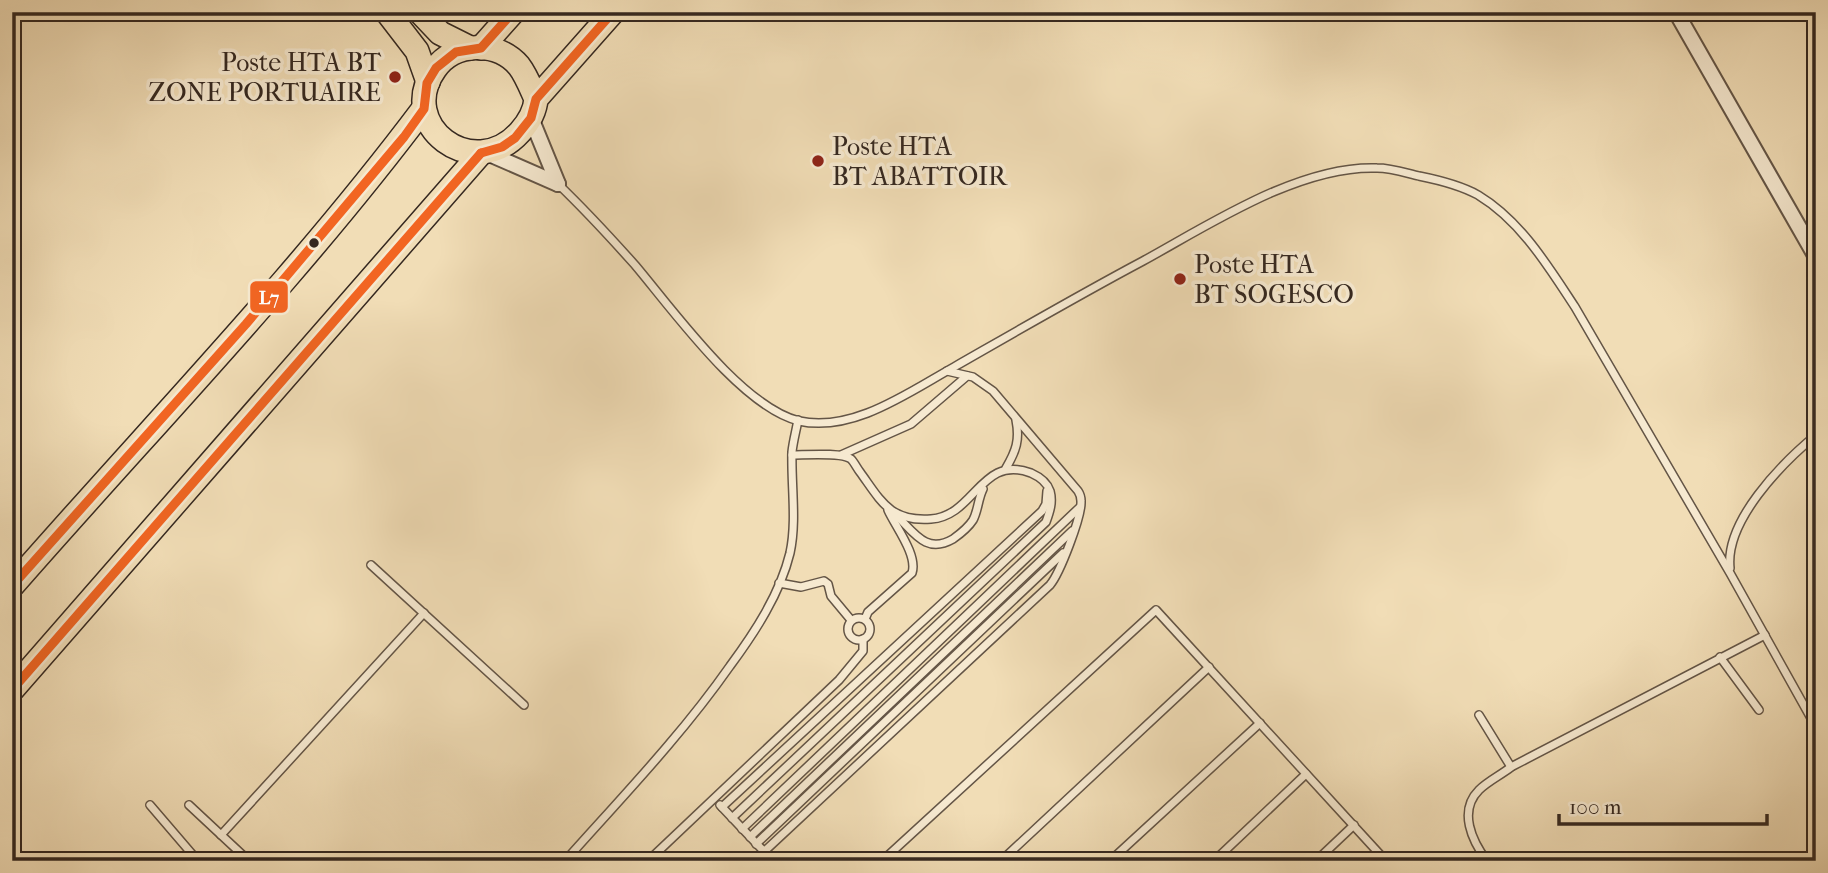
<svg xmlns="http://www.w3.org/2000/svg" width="1828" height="873" viewBox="0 0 1828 873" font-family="'IM FELL French Canon',serif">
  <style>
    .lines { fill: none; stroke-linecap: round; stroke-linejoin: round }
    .service-casing { stroke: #645546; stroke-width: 10 }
    .minor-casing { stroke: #645546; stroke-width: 18 }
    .primary-casing { stroke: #352820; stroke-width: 26 }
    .trunk-casing { stroke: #352820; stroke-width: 26 }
    .service { stroke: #f6e9d0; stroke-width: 7 }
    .minor { stroke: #f6e9d0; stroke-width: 14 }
    .primary { stroke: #f1ddb6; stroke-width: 23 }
    .trunk { stroke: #f1ddb6; stroke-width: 23 }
    .bus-1-casing { stroke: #f6e9d0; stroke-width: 14 }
    .bus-1 { stroke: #f26522; stroke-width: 9 }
    .poi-dot { fill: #8f2418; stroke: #f6e9d0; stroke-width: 2.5 }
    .bus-dot { fill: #352820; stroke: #f6e9d0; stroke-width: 2.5 }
    .labels { text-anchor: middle; stroke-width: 7; stroke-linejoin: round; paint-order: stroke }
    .poi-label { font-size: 26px; fill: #352820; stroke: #f6e9d0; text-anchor: start }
    .line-badge { stroke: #f6e9d0; stroke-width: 2.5 }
    .badge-label { font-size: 19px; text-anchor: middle; font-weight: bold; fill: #fff }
  </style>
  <rect width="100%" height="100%" fill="#f1ddb6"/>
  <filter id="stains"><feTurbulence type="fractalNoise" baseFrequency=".00286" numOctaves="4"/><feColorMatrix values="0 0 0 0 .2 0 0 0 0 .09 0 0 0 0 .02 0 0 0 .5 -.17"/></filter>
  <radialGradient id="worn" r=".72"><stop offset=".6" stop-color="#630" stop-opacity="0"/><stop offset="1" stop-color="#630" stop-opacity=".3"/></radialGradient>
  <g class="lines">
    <defs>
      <g id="service">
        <path d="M558,184C585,210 610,237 635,265C673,310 742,407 799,421C853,433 909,392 954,367C1017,331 1079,295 1143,261C1209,225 1299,165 1377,168C1391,168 1406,173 1419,176C1439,180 1460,185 1478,195C1521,221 1548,266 1575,307L1730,573L1816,727"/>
        <polyline points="841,455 911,424 967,376"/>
        <path d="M1006,468C1016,451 1020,440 1016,420"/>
        <path d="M898,517C915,534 927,554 953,539C960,534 968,528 973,520C978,511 978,499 983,489"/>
        <polyline points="371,565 524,705"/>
        <path d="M1730,568C1725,521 1781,464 1816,435"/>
        <polyline points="779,583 801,587 824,581 828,584 831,596 851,620"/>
        <circle cx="859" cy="629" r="11"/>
        <path d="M865,619L868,612L912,573C918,555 895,526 888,510"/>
        <polyline points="1720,657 1759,710"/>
        <polyline points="1479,715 1511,767"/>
        <polyline points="150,805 198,861"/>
        <polyline points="189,805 249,861"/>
        <polyline points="720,805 773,861"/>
        <polyline points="722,807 1042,511 1046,504 1047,491"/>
        <path d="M732,818L1046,522C1050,511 1053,502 1050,491C1047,482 1040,477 1031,473C981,454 975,516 931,519C890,522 881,501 860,472C857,468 854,462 851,459C842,452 805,455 792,455"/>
        <polyline points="742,829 1079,508"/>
        <polyline points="221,835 424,613"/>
        <polyline points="750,837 1072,531"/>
        <polyline points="756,844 1063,553"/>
        <path d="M565,861C622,797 681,736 730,666C755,632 780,594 790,553C797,521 791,485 792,452C793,442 796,431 798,420"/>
        <polyline points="648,861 839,680 863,651 863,639"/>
        <path d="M754,861L1050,585C1060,573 1082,516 1081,501C1081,497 1080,494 1078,491L993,391L973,377L947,371"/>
        <polyline points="882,861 1156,610 1386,861"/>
        <polyline points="1001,861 1209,667"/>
        <polyline points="1110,861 1260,723"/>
        <polyline points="1214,861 1306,774"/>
        <polyline points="1316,861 1354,825"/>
        <path d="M1487,861C1472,841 1458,811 1479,790C1488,781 1501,775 1511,767L1765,635"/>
      </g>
      <g id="minor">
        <polyline points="1676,12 1816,257"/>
        <polyline points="531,118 558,184"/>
        <polyline points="487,153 558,184"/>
      </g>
      <g id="primary">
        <polyline points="387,12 417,51 428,82"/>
        <polyline points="420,12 440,33 470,48"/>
      </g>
      <g id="trunk">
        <polyline points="481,48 513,12"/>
        <path d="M536,99C531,88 526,75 519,66C497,40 454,42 435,69C395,125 473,184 520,132C529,122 535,112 536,99L613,12"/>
        <path d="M12,586C150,428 298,276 424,108"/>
        <polyline points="12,690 481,153"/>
      </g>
    </defs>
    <use href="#service" class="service-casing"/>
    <use href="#minor" class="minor-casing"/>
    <use href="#primary" class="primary-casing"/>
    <use href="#trunk" class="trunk-casing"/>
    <use href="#service" class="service"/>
    <use href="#minor" class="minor"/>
    <use href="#primary" class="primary"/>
    <use href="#trunk" class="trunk"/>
    <defs>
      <g id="bus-1">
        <polyline points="481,153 502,147 515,138 531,118 536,99 613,12"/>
        <polyline points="12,586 246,324 404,137 424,109 427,83 436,68 456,52 481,48 513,12"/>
        <polyline points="12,690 481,153"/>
      </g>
    </defs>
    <use href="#bus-1" class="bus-1-casing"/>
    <use href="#bus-1" class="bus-1"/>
  </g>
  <g class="poi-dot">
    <circle cx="395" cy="77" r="7"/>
    <circle cx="818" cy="161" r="7"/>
    <circle cx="1180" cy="279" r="7"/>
  </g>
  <circle class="bus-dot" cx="314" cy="243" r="6"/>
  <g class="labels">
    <g class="poi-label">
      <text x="381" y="71" text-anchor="end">Poste HTA BT<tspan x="381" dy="30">ZONE PORTUAIRE</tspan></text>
      <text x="832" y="155">Poste HTA<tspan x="832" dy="30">BT ABATTOIR</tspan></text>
      <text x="1194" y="273">Poste HTA<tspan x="1194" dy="30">BT SOGESCO</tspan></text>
    </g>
  </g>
  <rect class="line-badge" x="249" y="280" width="40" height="34" rx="7" fill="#f26522"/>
  <g class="badge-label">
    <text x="269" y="304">L7</text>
  </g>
  <rect width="1828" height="873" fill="none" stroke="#f1ddb6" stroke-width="42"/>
  <rect x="14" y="14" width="1800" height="845" fill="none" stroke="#352820" stroke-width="3.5"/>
  <rect x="21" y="21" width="1786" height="831" fill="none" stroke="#352820" stroke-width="2"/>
  <path d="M1559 814v10h208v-10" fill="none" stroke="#352820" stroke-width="3.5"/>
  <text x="1569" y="814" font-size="21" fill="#352820" stroke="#f6e9d0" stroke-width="5" paint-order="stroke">100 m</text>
  <rect width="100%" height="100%" filter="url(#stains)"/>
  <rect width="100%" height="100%" fill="url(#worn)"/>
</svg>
